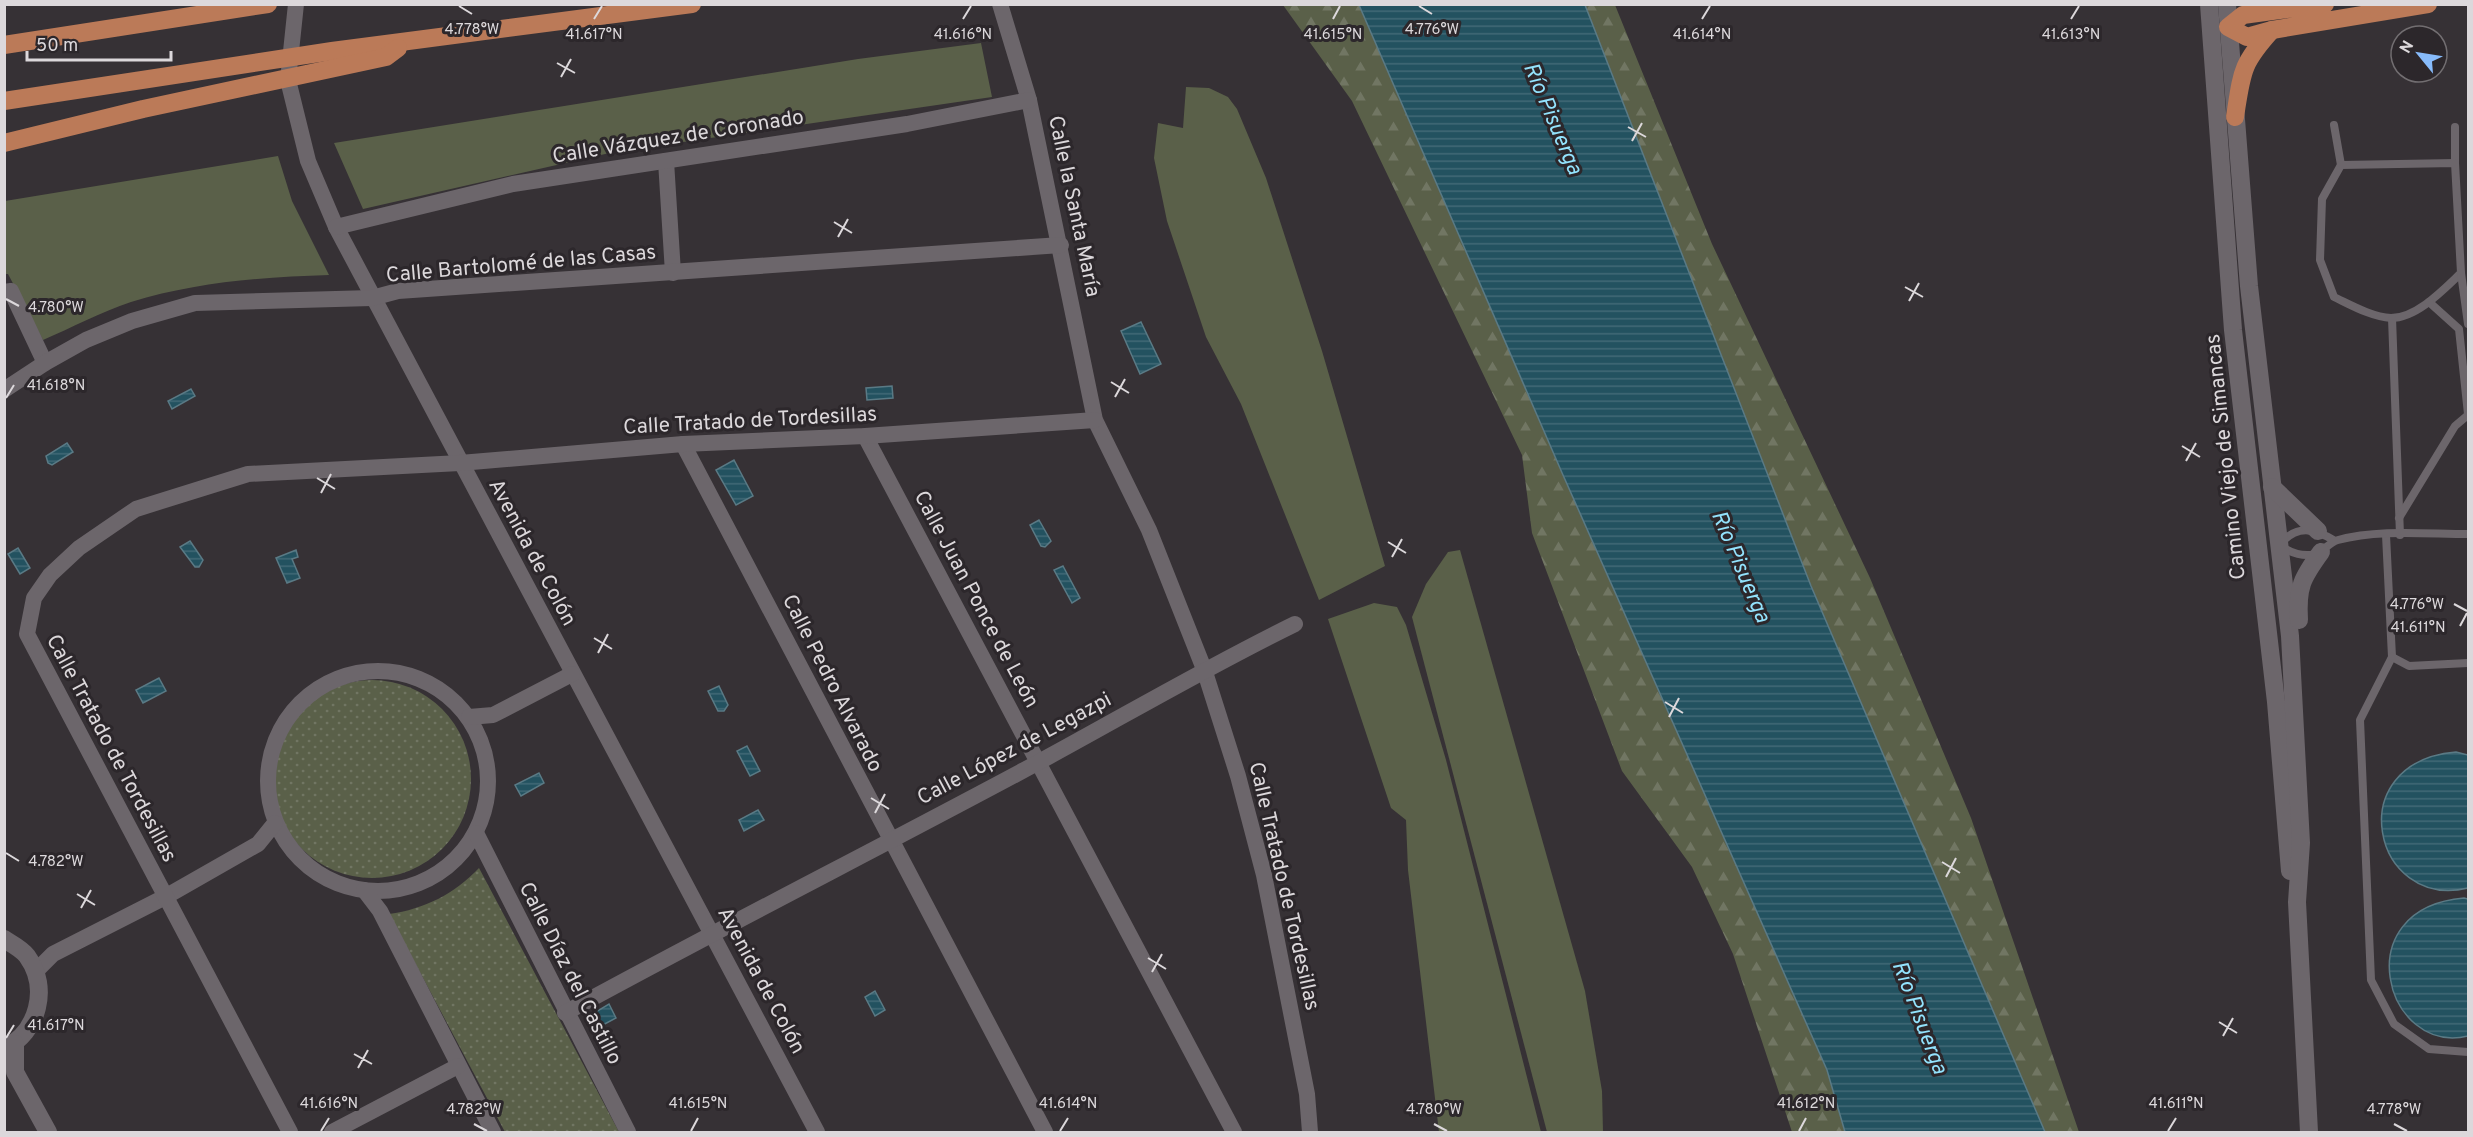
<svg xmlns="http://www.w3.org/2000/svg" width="2473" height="1137" viewBox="0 0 2473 1137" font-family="Overpass,sans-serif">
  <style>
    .green { fill: #5a6049 }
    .forest { fill: url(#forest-firs) }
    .garden { fill: url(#garden-dots) }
    .water { fill: url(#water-rules); stroke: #5a7a85; stroke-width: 1.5 }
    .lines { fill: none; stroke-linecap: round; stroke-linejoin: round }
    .lane { stroke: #6c666b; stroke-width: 8 }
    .street { stroke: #6c666b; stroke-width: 16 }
    .secondary { stroke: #6c666b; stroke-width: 18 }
    .highway { stroke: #bb7a58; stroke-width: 18 }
    .ticks { fill: none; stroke: #dcd8db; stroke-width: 2 }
    .labels { text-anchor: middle; stroke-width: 6; stroke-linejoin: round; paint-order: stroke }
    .street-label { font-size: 21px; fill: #dcd8db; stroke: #2c272b }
    .water-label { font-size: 22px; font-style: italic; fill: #93e3fd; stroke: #2c272b }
    .ticks-label { font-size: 15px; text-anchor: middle; fill: #dcd8db; stroke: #2c272b; stroke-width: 6; stroke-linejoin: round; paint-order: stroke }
  </style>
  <defs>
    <pattern id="forest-firs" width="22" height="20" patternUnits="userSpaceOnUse" patternTransform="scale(1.5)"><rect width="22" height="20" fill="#5a6049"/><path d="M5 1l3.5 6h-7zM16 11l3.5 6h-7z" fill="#717663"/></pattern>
    <pattern id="garden-dots" width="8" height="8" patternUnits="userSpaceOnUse" patternTransform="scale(1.5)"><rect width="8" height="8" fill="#5a6049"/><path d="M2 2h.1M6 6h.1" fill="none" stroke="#717663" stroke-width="1.8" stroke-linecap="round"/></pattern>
    <pattern id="water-rules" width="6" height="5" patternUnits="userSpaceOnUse" patternTransform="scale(1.5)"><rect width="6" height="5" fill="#235260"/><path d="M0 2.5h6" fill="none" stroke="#426a76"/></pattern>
  </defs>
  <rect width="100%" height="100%" fill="#363135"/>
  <g class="green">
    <polygon points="981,43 992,97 614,152 363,209 334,143 858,59"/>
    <polygon points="1186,87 1209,88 1228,97 1237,109 1266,178 1322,351 1385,566 1319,600 1241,404 1206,337 1167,221 1154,158 1158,123 1183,128"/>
    <path d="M278,156L292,201L329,275C262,277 195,282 131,302C101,312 71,328 43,340L8,274H5V201Z"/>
    <polygon points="1460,550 1585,991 1602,1091 1603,1132 1547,1132 1412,617 1426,584 1448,552"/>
    <polygon points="1374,603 1397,607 1406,625 1446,760 1541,1132 1439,1132 1408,870 1406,820 1391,808 1328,619"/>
  </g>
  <g class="forest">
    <polygon points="1283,5 1359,5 1563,475 1827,1070 1845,1132 1792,1132 1733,954 1692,867 1622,771 1532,533 1522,455 1352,101"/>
    <polygon points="1585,5 1615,5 1712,244 1870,578 1971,818 2079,1132 2045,1132 1811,586"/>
  </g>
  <g class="garden">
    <circle cx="372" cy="779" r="99"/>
    <path d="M479,868L619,1132H505L389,914C425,909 454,894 479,868Z"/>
  </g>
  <g class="water">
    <polygon points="1359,5 1585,5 1811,586 2045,1132 1845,1132 1827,1070 1563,475"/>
    <polygon points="1141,322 1161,364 1140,374 1121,331"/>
    <polygon points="892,386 893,398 867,400 866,388"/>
    <polygon points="191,389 195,396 172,409 168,401"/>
    <polygon points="67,443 73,452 52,465 48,463 46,456"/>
    <polygon points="734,460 753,496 736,505 716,470"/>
    <polygon points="1039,520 1051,541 1045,547 1041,546 1030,525"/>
    <polygon points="190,541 203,560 199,567 195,567 180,547"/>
    <polygon points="18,548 30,568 20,574 8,554"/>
    <polygon points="296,550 298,557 292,559 300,578 287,583 276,558"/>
    <polygon points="1063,566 1080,598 1072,603 1054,570"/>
    <polygon points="159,678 166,691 143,703 136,690"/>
    <polygon points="719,686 728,705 724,711 718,711 708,691"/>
    <polygon points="747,746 760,771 750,776 737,751"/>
    <path d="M2456,752L2468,755V888C2373,911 2339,762 2456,752Z"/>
    <polygon points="539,773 544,783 521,796 515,785"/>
    <polygon points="758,810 764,820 744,831 739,820"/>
    <path d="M2464,898L2468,899V1036C2385,1056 2345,908 2464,898Z"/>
    <polygon points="875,991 885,1010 875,1016 865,997"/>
    <polygon points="609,1004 616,1018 601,1026 594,1013"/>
  </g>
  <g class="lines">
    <g class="lane">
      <polyline points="2334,125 2341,165"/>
      <polyline points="2455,127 2455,163"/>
      <path d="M2455,163L2461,273C2444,289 2417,318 2391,318C2372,317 2351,305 2334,297L2320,260L2322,199L2341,165Z"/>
      <polyline points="2461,273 2468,324"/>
      <polyline points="2429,302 2459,329 2468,414"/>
      <polyline points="2392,318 2400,535"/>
      <polyline points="2399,518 2455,426 2468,415"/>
      <polyline points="2386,535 2392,657 2360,720 2371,980 2394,1024 2429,1049 2468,1052"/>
      <path d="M2335,541C2314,528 2297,524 2279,545C2288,551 2298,556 2310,555C2322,555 2327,543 2338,540C2378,529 2427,534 2468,534"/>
      <polyline points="2392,657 2409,666 2468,663"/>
    </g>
    <g class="street">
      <polyline points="296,4 288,80 308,161 336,227 817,1132"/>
      <polyline points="1000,4 1029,100 1095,420 1149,530 1204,669 1238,776 1264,875 1307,1094 1310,1132"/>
      <polyline points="666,161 673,273"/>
      <polyline points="336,227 513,184 907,124 1029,100"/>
      <polyline points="4,292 11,291 45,363"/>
      <polyline points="4,390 45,363 86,340 132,321 195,303 372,298 398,291 1061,245"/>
      <polyline points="865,436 1234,1132"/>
      <polyline points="683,444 1045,1132"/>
      <circle cx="378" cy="781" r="110"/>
      <polyline points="469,717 493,715 572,674"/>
      <polyline points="476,833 628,1132"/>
      <polyline points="364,890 380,911 493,1132"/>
      <polyline points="36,971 53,954 165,897 258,844 275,823"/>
      <path d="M565,1013C722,927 881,847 1039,762C1124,716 1207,667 1295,624"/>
      <polyline points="290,1132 27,634 34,598 50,575 79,548 136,509 248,474 460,463 683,444 865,436 1095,420"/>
      <polyline points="332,1132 458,1066"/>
    </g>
    <g class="secondary">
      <polyline points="2209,4 2233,330 2276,702 2290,871"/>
      <polyline points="2227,4 2249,286 2290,636 2301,843 2297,902 2309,1132"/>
      <polyline points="2272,487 2318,531"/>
      <path d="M2299,620C2297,587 2302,578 2321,552"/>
      <path d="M4,939C12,944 22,949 27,956C50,988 38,1032 4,1049"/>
      <polyline points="15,1044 15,1072 48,1132"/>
    </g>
    <g class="highway">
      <polyline points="2325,4 2243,15 2228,27 2247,37 2272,30 2428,4"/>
      <polyline points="4,45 268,4"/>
      <polyline points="4,101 332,51 692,4"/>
      <path d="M2235,117C2242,72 2241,64 2272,30"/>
      <polyline points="4,143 143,109 386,57 398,48"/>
    </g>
  </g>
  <path class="ticks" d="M459,6L472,14M1419,6L1432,14M594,19L602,6M963,19L971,6M1333,19L1340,6M1702,19L1710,6M2071,19L2079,6M557,63L575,73M561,77L571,59M1628,127L1646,137M1632,141L1642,123M834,222L852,233M838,237L848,219M1905,287L1923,297M6,299L19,306M1909,301L1919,283M1111,382L1129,393M1115,397L1125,379M6,398L14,385M2182,446L2200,457M2186,461L2196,443M317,478L335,489M321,493L331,474M1388,542L1406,553M1392,557L1402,539M2454,604L2467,611M2460,626L2467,613M594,638L612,649M598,653L608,634M1665,702L1683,713M1669,717L1679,698M871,798L889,809M875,813L885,794M6,853L19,861M1942,862L1960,873M1946,877L1956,858M77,894L95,905M81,908L91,890M1148,958L1166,969M1152,972L1162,954M2219,1022L2237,1033M2223,1036L2233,1018M6,1038L14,1025M354,1054L372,1064M358,1068L368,1050M474,1124L487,1131M1434,1124L1447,1131M2394,1124L2407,1131M321,1131L329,1118M691,1131L698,1118M1060,1131L1068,1118M1799,1131L1806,1118M2168,1131L2176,1118"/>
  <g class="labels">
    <g class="street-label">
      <text transform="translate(678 136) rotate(-9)" y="7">Calle Vázquez de Coronado</text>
      <text transform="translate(1075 206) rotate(78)" y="7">Calle la Santa María</text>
      <text transform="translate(521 263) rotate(-5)" y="7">Calle Bartolomé de las Casas</text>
      <text transform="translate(750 420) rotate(-3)" y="7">Calle Tratado de Tordesillas</text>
      <text transform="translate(2225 457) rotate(-96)" y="7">Camino Viejo de Simancas</text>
      <text transform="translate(533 552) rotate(62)" y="7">Avenida de Colón</text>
      <text transform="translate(977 599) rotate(62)" y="7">Calle Juan Ponce de León</text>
      <text transform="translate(833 683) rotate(63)" y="7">Calle Pedro Alvarado</text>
      <text transform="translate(112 748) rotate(62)" y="7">Calle Tratado de Tordesillas</text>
      <text transform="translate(1014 748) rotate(-28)" y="7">Calle López de Legazpi</text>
      <text transform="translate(1285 886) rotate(77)" y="7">Calle Tratado de Tordesillas</text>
      <text transform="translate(571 973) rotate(63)" y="7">Calle Díaz del Castillo</text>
      <text transform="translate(762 980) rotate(62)" y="7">Avenida de Colón</text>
    </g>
    <g class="water-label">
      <text transform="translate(1554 118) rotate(67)" y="8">Río Pisuerga</text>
      <text transform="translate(1742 566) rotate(67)" y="8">Río Pisuerga</text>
      <text transform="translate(1921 1017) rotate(69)" y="8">Río Pisuerga</text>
    </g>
  </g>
  <g class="ticks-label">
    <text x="472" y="34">4.778°W</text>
    <text x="1432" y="34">4.776°W</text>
    <text x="594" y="39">41.617°N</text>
    <text x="963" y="39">41.616°N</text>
    <text x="1333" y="39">41.615°N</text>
    <text x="1702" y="39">41.614°N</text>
    <text x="2071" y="39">41.613°N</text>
    <text x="56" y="312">4.780°W</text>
    <text x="56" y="390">41.618°N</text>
    <text x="2417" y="609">4.776°W</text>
    <text x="2418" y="632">41.611°N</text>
    <text x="56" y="866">4.782°W</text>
    <text x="56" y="1030">41.617°N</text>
    <text x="329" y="1108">41.616°N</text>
    <text x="698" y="1108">41.615°N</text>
    <text x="1068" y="1108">41.614°N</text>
    <text x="1806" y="1108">41.612°N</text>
    <text x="2176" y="1108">41.611°N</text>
    <text x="474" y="1114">4.782°W</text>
    <text x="1434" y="1114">4.780°W</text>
    <text x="2394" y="1114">4.778°W</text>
  </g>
  <rect width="2473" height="1137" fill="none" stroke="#dcd8db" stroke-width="12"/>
  <g transform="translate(2419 54) rotate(300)"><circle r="28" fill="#2c272b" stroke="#726e71" stroke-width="1.5"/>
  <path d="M0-4.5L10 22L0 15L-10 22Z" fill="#87bbfb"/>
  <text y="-9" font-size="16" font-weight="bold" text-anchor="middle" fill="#dcd8db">N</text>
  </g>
  <path d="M27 51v9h144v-9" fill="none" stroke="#dcd8db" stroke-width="3"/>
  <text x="36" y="51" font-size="18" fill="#dcd8db" stroke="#2c272b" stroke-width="4.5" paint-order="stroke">50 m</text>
</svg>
